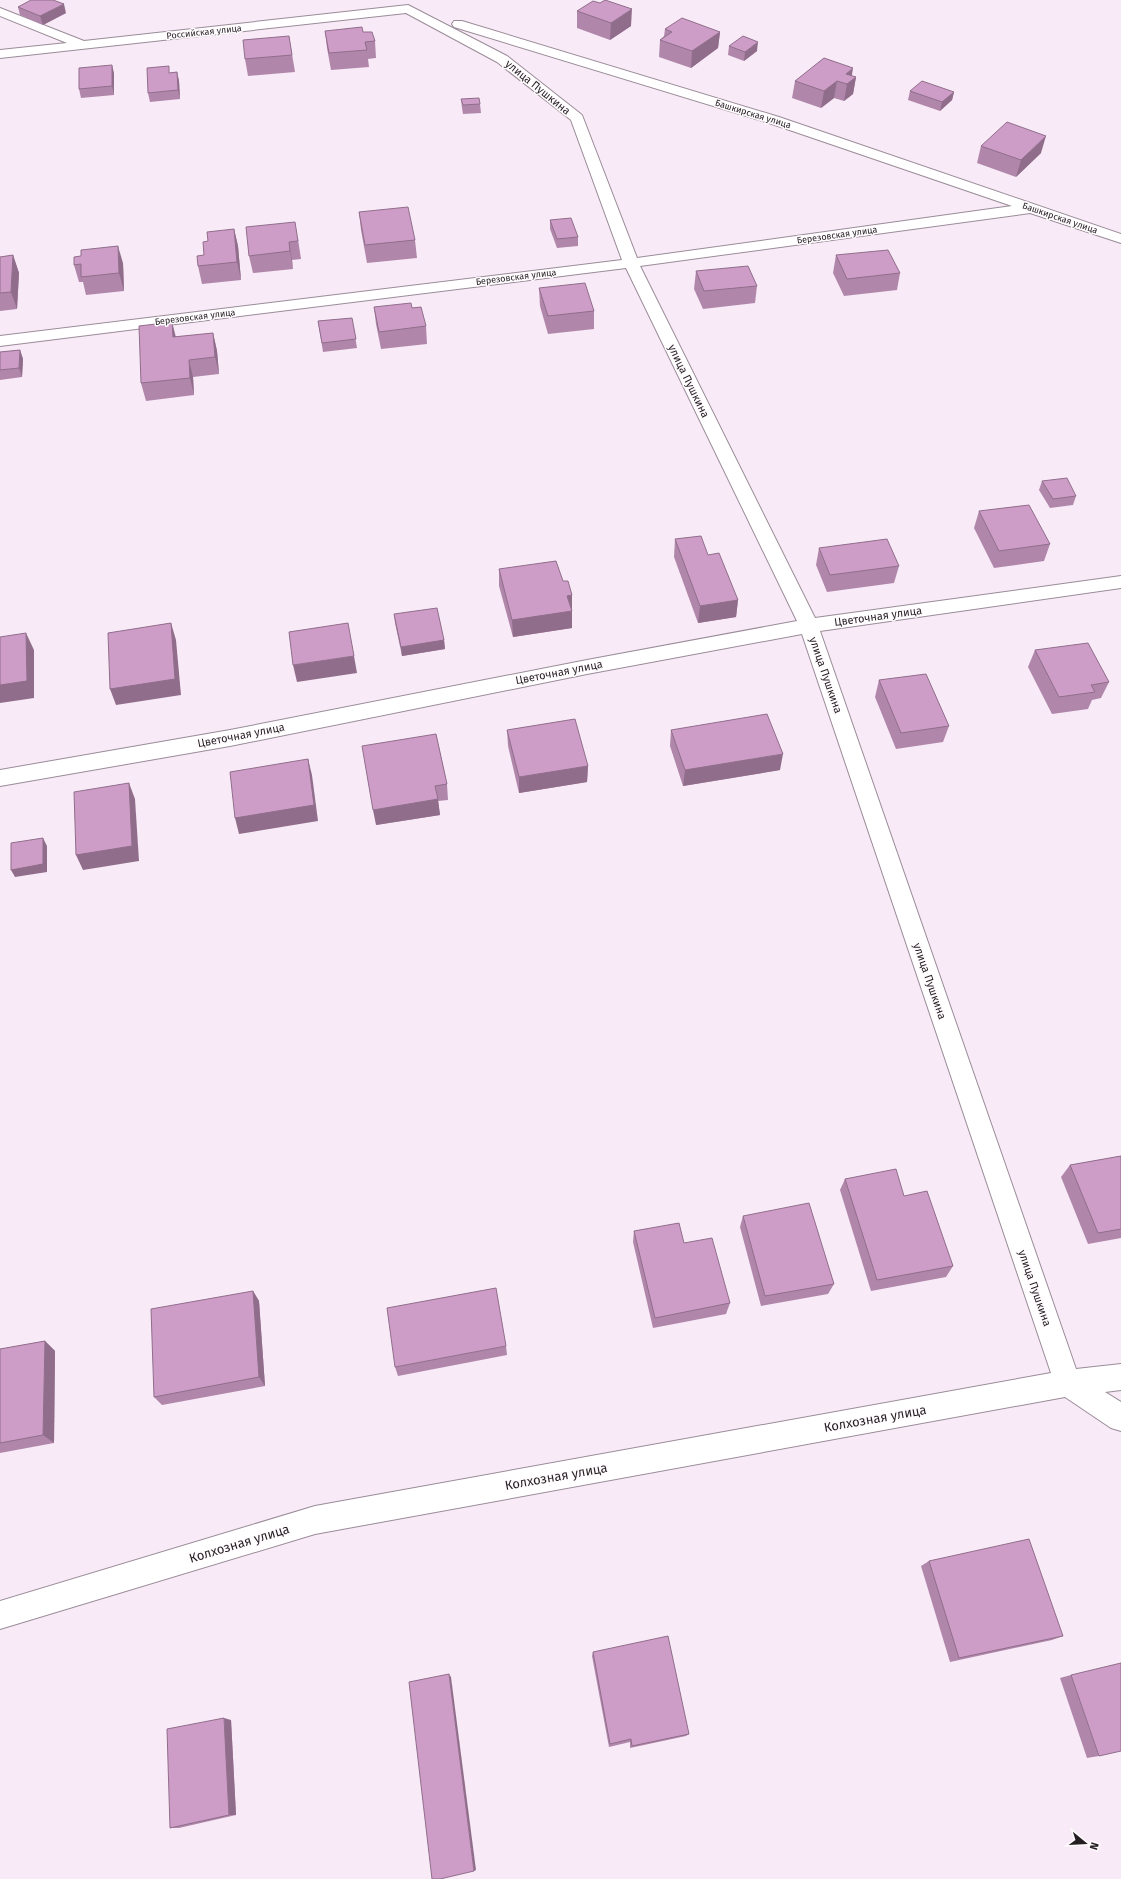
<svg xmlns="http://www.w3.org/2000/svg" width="1121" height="1879" viewBox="0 0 1121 1879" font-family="'Fira Sans',sans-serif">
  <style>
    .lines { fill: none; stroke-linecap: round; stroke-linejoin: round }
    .street-casing { stroke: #9a8c98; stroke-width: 2 }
    .street { fill: #fff; fill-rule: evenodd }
    .wall { fill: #b087ab }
    .shaded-wall { fill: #906e8b }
    .building { fill: #cd9dc7; stroke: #906e8b }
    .labels { text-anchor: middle; stroke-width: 3; stroke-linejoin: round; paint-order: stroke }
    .far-street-label { font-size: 9px; fill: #241e23; stroke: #fffcfe }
    .street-label { font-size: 11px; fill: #241e23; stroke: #fffcfe }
    .near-street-label { font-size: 13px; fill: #241e23; stroke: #fffcfe }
  </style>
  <rect width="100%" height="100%" fill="#f9eaf7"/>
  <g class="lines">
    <defs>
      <polygon id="street" points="408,5 507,56 582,115 637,258 1012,206 769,123 454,27 452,24 454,21 462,21 779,117 1121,234 1121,243 1030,213 640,266 815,618 1121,576 1121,588 820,631 1076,1369 1121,1364 1121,1390 1105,1392 1121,1402 1121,1431 1111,1428 1065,1397 315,1534 0,1629 0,1601 315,1506 1051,1373 802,634 587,674 230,746 0,786 0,770 230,730 587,660 797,621 626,268 0,346 0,336 622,260 571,120 497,62 406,13 0,58 0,50 67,43 0,16 0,8 84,41"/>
    </defs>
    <use href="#street" class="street-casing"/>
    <use href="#street" class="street"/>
  </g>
  <g class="wall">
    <polygon points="18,7 66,13 43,25 20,15"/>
    <polygon points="577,11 631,26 610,40 577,28"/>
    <polygon points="665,29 720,32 718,48 691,68 659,57 660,40 664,36"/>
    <polygon points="325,31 363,32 375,41 376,58 368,59 369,67 331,70 327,48"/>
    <polygon points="289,36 295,72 248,76 245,59"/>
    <polygon points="729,46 757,51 744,61 728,55"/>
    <polygon points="177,72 179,81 180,99 150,102 148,93 170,73"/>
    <polygon points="114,73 114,95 81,98 79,89"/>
    <polygon points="852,76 856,77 853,94 844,101 834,98 821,108 792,98 795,81"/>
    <polygon points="910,91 954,92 952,100 940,111 908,100"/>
    <polygon points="461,99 480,104 481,113 463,114 462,108"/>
    <polygon points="981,146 1041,153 1016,177 977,163"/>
    <polygon points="359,212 415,240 417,258 367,263 361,230"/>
    <polygon points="550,220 578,237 578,246 557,248 550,229"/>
    <polygon points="234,229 238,246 241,280 202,284 198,266 204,255 208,241"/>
    <polygon points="298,239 301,259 292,260 293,269 253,273 249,256"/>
    <polygon points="13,255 19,273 17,309 0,311 0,257"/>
    <polygon points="836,255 900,273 897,290 844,296 833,273"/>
    <polygon points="74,257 123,263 124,291 86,295 83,282 79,282 74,265"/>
    <polygon points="696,271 757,286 755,303 703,309 694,289"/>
    <polygon points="539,288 594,311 594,329 548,334 540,306"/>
    <polygon points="374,307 412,308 426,326 427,344 381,349 376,324"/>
    <polygon points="352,318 357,348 323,352 318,321"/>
    <polygon points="172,322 176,337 213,333 217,351 219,374 193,377 194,395 146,401 141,383"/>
    <polygon points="20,350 23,359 22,377 0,380 0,352"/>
    <polygon points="1042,481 1076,496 1073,505 1050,508 1039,490"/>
    <polygon points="979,511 1050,544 1044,561 994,568 974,528"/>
    <polygon points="675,539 708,555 738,600 736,617 698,623 674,557"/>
    <polygon points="819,548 899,566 894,583 827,592 816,565"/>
    <polygon points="499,569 563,581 572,595 572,628 513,637 499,586"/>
    <polygon points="394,614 444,640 445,649 402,656 395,623"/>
    <polygon points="1035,650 1109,682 1101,698 1092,700 1088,709 1052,714 1028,667"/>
    <polygon points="879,680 949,726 943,742 896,749 875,697"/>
    <polygon points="507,730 588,766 587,782 519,793 508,746"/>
    <polygon points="671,730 780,770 683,786 670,746"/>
    <polygon points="436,734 447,784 448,800 438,801 440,815 376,825"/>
    <polygon points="1121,1156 1121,1238 1088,1244 1061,1177 1070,1165"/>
    <polygon points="845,1179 904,1196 953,1266 946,1277 871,1291 840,1190"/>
    <polygon points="743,1216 834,1284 828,1294 761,1306 740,1227"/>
    <polygon points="634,1231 684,1243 730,1303 726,1314 653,1328 633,1242"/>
    <polygon points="253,1291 259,1301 265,1386 162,1405 154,1397"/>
    <polygon points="45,1341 55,1351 54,1443 0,1453 0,1349"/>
    <polygon points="506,1346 507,1355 398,1376 395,1367"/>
    <polygon points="929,1561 1063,1636 1052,1640 950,1662 921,1566"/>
    <polygon points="593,1652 689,1734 686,1736 630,1748 630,1742 609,1747 592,1656"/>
    <polygon points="1071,1675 1099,1756 1087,1758 1060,1678"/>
    <polygon points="231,1720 236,1815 179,1828 170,1828"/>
  </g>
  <g class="shaded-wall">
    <polygon points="64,4 66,13 43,25 40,16"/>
    <polygon points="632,9 631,26 610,40 611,23"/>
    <polygon points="720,32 718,48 691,68 692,51"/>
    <polygon points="758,42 757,51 744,61 745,52"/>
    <polygon points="112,65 114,73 114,95 112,86"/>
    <polygon points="853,68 851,81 856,77 853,94 844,101 847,84 846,74"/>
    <polygon points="177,72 179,81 180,99 178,90"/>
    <polygon points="837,81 834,98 821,108 824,91"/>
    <polygon points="954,92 952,100 940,111 942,102"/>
    <polygon points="1046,136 1041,153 1016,177 1021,160"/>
    <polygon points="234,229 238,246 241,280 237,262"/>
    <polygon points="289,242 292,260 293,269 290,251"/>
    <polygon points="118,246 123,263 124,291 119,273"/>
    <polygon points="13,255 19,273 17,309 11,292"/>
    <polygon points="172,322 176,340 173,337"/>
    <polygon points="213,333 217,351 219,374 215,357"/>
    <polygon points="20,350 23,359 22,377 19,368"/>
    <polygon points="189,360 193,377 194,395 190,378"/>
    <polygon points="572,595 572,628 513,637 512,620 567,596"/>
    <polygon points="738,600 736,617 698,623 700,606"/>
    <polygon points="171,623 176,640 181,695 116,705 110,689"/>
    <polygon points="26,633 34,650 34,698 0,703 0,685"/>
    <polygon points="444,640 445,649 402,656 401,647"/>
    <polygon points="354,656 357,673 297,682 293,665"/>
    <polygon points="783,754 780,770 683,786 685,770"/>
    <polygon points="308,759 312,775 318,821 239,834 235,818"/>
    <polygon points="588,766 587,782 519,793 519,777"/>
    <polygon points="129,783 135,799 139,861 83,870 76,855"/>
    <polygon points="438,799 440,815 376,825 373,810"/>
    <polygon points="43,838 47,846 47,872 15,877 11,870"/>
    <polygon points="253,1291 259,1301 265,1386 259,1377"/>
    <polygon points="45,1341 55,1351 54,1443 43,1435"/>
    <polygon points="449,1674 451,1677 476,1870 474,1871"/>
    <polygon points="224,1718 231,1720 236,1815 229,1815"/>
  </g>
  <g class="building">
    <polygon points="31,0 53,0 64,4 40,16 18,7"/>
    <polygon points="605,0 632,9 611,23 577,11 593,1 600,3"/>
    <polygon points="682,18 720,32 692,51 660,40 672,32 665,29"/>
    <polygon points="362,27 363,32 372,32 375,41 365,42 367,50 329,53 325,31"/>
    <polygon points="289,36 292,55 245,59 243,40"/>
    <polygon points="743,36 758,42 745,52 729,46"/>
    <polygon points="824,58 853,68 846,74 856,77 847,84 837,81 824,91 795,81"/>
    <polygon points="112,65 112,86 79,89 79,68"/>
    <polygon points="169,66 169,73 177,72 178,90 148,93 147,68"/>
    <polygon points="922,81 954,92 942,102 910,91"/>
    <polygon points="479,98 480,104 463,105 461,99"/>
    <polygon points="1007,122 1046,136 1021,160 981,146"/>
    <polygon points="408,207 415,240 365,245 359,212"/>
    <polygon points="571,218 578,237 557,239 550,220"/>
    <polygon points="295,222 298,241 289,242 290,251 249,256 246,227"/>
    <polygon points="234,229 237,262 198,266 197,256 204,255 203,242 208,241 207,232"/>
    <polygon points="118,246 119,273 81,277 81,264 74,265 74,257 81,256 81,250"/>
    <polygon points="888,250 900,273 847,279 836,255"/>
    <polygon points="13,255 11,292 0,293 0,257"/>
    <polygon points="748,266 757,286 704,291 696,271"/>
    <polygon points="585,283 594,311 548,316 539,288"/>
    <polygon points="411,303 412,308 421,307 426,326 379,332 374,307"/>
    <polygon points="352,318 356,339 322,343 318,321"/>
    <polygon points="172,322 173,337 213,333 215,357 189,360 190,378 141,383 139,326"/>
    <polygon points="20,350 19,368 0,370 0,352"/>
    <polygon points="1067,478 1076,496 1053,499 1042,481"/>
    <polygon points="1029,505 1050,544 999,551 979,511"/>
    <polygon points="701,536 708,555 719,553 738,600 700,606 675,539"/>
    <polygon points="887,539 899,566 830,575 819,548"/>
    <polygon points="556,561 563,581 568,581 572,595 567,596 572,611 512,620 499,569"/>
    <polygon points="437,608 444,640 401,647 394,614"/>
    <polygon points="171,623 175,679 110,689 108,633"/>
    <polygon points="348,623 354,656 293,665 289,632"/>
    <polygon points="26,633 27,681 0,685 0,637"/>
    <polygon points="1088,643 1109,682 1091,685 1095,692 1059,697 1035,650"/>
    <polygon points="926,674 949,726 901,733 879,680"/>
    <polygon points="767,714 783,754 685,770 671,730"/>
    <polygon points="575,719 588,766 519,777 507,730"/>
    <polygon points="436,734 447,784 435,786 438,799 373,810 362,746"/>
    <polygon points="308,759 314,805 235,818 230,772"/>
    <polygon points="129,783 132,846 76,855 74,792"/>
    <polygon points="43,838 43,864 11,870 11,843"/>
    <polygon points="1121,1156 1121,1229 1098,1233 1070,1165"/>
    <polygon points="896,1169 904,1196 927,1191 953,1266 877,1280 845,1179"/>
    <polygon points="809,1203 834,1284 765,1296 743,1216"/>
    <polygon points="679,1223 684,1243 712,1238 730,1303 655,1318 634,1231"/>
    <polygon points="496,1288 506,1346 395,1367 387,1308"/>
    <polygon points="253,1291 259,1377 154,1397 151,1309"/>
    <polygon points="45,1341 43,1435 0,1443 0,1349"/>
    <polygon points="1029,1539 1063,1636 959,1658 929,1561"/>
    <polygon points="668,1636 689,1734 632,1746 631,1739 610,1744 593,1652"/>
    <polygon points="1121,1663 1121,1751 1099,1756 1071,1675"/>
    <polygon points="449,1674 474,1871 440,1879 432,1879 409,1682"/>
    <polygon points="224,1718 229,1815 170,1828 167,1729"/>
  </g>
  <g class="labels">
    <g class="far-street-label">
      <text transform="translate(204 32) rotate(-6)" y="3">Российская улица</text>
      <text transform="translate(753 114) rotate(17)" y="3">Башкирская улица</text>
      <text transform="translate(1060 218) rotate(19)" y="3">Башкирская улица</text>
      <text transform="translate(837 235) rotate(-8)" y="3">Березовская улица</text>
      <text transform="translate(516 277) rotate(-7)" y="3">Березовская улица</text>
      <text transform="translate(195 317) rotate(-7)" y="3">Березовская улица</text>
    </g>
    <g class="street-label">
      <text transform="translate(538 87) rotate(39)" y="4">улица Пушкина</text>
      <text transform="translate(689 381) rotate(64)" y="4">улица Пушкина</text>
      <text transform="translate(878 616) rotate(-8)" y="4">Цветочная улица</text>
      <text transform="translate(559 672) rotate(-11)" y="4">Цветочная улица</text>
      <text transform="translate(826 675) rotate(71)" y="4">улица Пушкина</text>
      <text transform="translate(241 735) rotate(-11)" y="4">Цветочная улица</text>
      <text transform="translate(930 981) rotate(71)" y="4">улица Пушкина</text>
      <text transform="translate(1035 1288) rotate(71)" y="4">улица Пушкина</text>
    </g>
    <g class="near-street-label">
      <text transform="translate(875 1418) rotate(-10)" y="5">Колхозная улица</text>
      <text transform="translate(556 1476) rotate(-10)" y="5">Колхозная улица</text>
      <text transform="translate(239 1543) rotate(-17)" y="5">Колхозная улица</text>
    </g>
  </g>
  <g transform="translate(1085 1843) rotate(108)" stroke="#fffcfe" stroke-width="3" paint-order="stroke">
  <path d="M0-3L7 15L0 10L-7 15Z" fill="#241e23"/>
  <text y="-6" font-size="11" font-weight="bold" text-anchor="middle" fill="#241e23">N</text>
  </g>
</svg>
